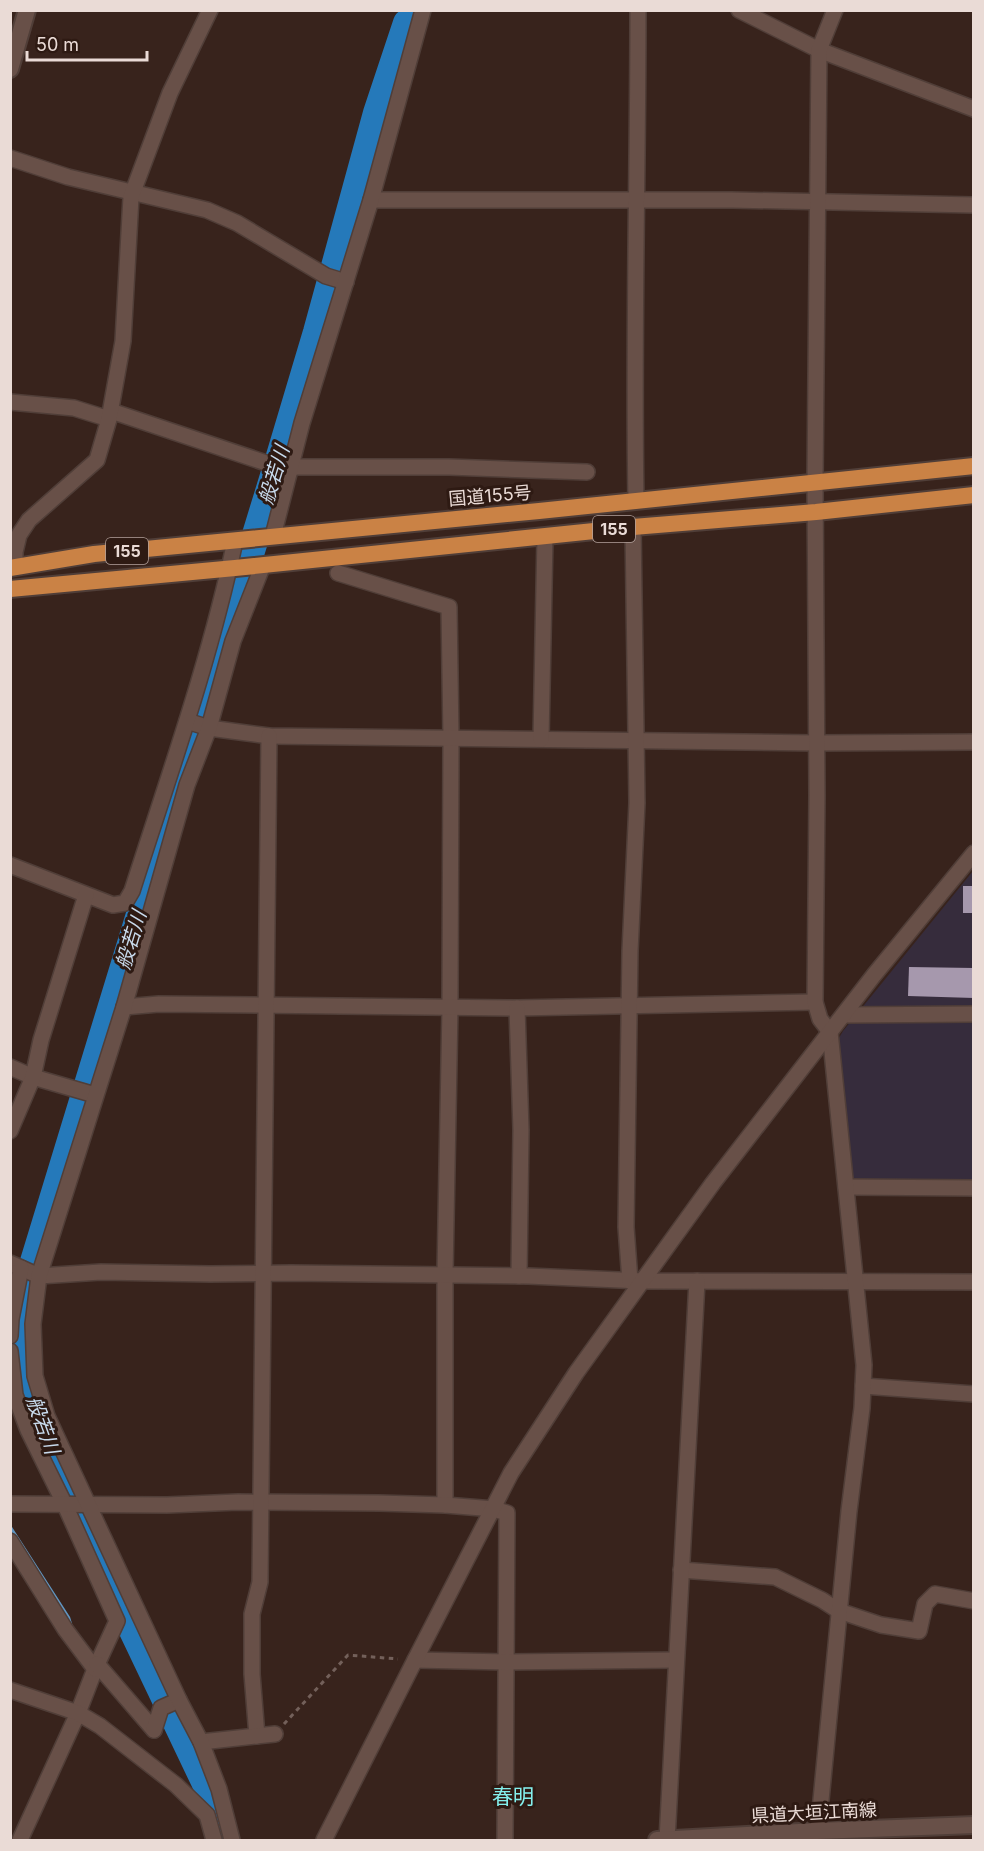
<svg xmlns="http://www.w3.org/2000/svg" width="984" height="1851" viewBox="0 0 984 1851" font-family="Inter,'Noto Sans JP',sans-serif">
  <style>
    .education { fill: #362c3c }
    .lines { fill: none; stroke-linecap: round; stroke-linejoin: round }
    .stream { stroke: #6096c2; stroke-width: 4.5 }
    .river { stroke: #2579ba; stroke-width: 28 }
    .building { fill: #a698ad }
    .minor-casing { stroke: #503e38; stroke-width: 18 }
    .secondary-casing { stroke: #503e38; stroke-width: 20 }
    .trunk-casing { stroke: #503e38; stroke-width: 20 }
    .path { stroke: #73605a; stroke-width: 3; stroke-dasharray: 4.5 4.5; stroke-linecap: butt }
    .minor { stroke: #685048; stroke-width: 15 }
    .secondary { stroke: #685048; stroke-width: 16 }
    .trunk { stroke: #ca8245; stroke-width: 16 }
    .labels { text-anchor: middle; stroke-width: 6; stroke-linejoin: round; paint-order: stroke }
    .shield { fill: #2e1a13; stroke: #b2a19c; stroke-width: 1.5 }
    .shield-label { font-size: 16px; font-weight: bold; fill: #eadbd6 }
    .street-label { font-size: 18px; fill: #eadbd6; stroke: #2e1a13 }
    .water-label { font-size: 20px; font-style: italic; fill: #c8daec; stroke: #2e1a13 }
    .quarter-label { font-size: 21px; fill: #84efec; stroke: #2e1a13 }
  </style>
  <rect width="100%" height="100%" fill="#38231c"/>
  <polygon class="education" points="973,871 973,1180 853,1180 836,1043 843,1031"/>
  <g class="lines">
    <polyline class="stream" points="10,1528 68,1618 71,1628"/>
    <path class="river" d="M221,1840L208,1788L84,1528L34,1407C18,1360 24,1319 29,1271L32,1268L280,456L317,332L377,113L407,23"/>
  </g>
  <g class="building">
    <rect x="963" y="886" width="11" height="27"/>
    <polygon points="909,967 974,968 974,998 908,996"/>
  </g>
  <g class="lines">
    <defs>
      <g id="minor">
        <polyline points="739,10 819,50 974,109"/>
        <polyline points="10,158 68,177 207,210 237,223 326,276 346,282"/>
        <polyline points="371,200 732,200 974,205"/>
        <polyline points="10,402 74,408 109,419"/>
        <polyline points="111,411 290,471"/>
        <polyline points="292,467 449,467 587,472"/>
        <path d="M636,501C633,338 638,174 638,10"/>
        <polyline points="273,536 302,423 371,200 423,10"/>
        <polyline points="15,567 15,552 19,535 29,520 97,460 109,419 123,341 131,197 170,93 210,10"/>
        <polyline points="338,573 449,607 451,738 450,1007 445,1274 445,1505"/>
        <polyline points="187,721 209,728 269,736 816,743 974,742"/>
        <polyline points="541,739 545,537"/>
        <path d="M10,865L113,905L125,903L132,891C169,775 210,660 235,541"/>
        <polyline points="124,1007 159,1004 517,1008 815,1002"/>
        <polyline points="517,1008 521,1130 519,1276"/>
        <polyline points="844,1015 974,1014"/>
        <polyline points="10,1067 33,1077 95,1095"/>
        <polyline points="10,1131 33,1077 41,1040 86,895"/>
        <polyline points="846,1187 974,1188"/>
        <polyline points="10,1263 39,1276 101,1272 210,1274 291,1273 528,1276 642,1281 974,1282"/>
        <polyline points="630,1281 626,1227 630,951 637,803 633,527"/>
        <polyline points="10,1336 11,1319 21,1268"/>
        <polyline points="10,1351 15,1395 28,1430 64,1503 117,1621 95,1669 78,1713 20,1840"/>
        <polyline points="863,1386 974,1394"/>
        <polyline points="10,1504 167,1505 238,1502 379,1503 445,1505 494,1509 507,1513 505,1840"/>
        <polyline points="10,1541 65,1629 95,1669"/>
        <polyline points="681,1570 775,1577 822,1600 839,1611 881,1625 919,1631 925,1604 935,1594 974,1601"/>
        <polyline points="415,1660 506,1662 676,1660"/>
        <polyline points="97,1664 154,1730"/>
        <polyline points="10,1690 78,1713 100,1726 176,1785 207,1815 214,1840"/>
        <polyline points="154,1730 161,1708 179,1700"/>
        <polyline points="257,1736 252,1674 252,1614 260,1582 269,736"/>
        <polyline points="201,1742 275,1734"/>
        <polyline points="818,1831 849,1511 862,1408 864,1365 830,1032 820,1019 815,1002 817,795 815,482 819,50 835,10"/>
        <polyline points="232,1840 219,1789 201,1742 179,1700 47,1416 35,1376 33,1324 39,1276 124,1007 187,785 209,728 233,641 263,565"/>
        <polyline points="324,1840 415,1660 511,1473 576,1373 713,1183 874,975 974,853"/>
        <polyline points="667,1840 697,1281"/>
      </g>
      <g id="secondary">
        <polyline points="10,69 27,10"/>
        <polyline points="657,1840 818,1831 974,1825"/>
      </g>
      <g id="trunk">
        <polyline points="10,568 94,554 539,511 974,466"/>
        <polyline points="10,589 235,568 633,527 816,512 974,495"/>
      </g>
    </defs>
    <use href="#minor" class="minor-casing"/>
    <use href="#secondary" class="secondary-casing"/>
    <use href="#trunk" class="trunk-casing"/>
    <polyline class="path" points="284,1724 348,1655 398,1659"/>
    <use href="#minor" class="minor"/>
    <use href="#secondary" class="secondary"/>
    <use href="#trunk" class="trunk"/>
  </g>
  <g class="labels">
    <g class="shield">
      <rect x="593" y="516" width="42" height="26" rx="4.5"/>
      <rect x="106" y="538" width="42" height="26" rx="4.5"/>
    </g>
    <g class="shield-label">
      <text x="614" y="535">155</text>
      <text x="127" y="557">155</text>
    </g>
    <g class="street-label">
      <text transform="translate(490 496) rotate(-5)" y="6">国道155号</text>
      <text transform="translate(814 1813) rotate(-3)" y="6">県道大垣江南線</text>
    </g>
    <g class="water-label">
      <text transform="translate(274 475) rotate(-73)" y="7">般若川</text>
      <text transform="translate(131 940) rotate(-73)" y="7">般若川</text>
      <text transform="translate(43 1425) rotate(70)" y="7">般若川</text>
    </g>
    <g class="quarter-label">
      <text x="513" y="1804">春明</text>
    </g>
  </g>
  <rect width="984" height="1851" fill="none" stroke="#eadbd6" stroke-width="24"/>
  <path d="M27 51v9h120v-9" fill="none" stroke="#eadbd6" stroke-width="3"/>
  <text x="36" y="51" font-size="18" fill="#eadbd6" stroke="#2e1a13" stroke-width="4.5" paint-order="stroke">50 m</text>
</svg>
